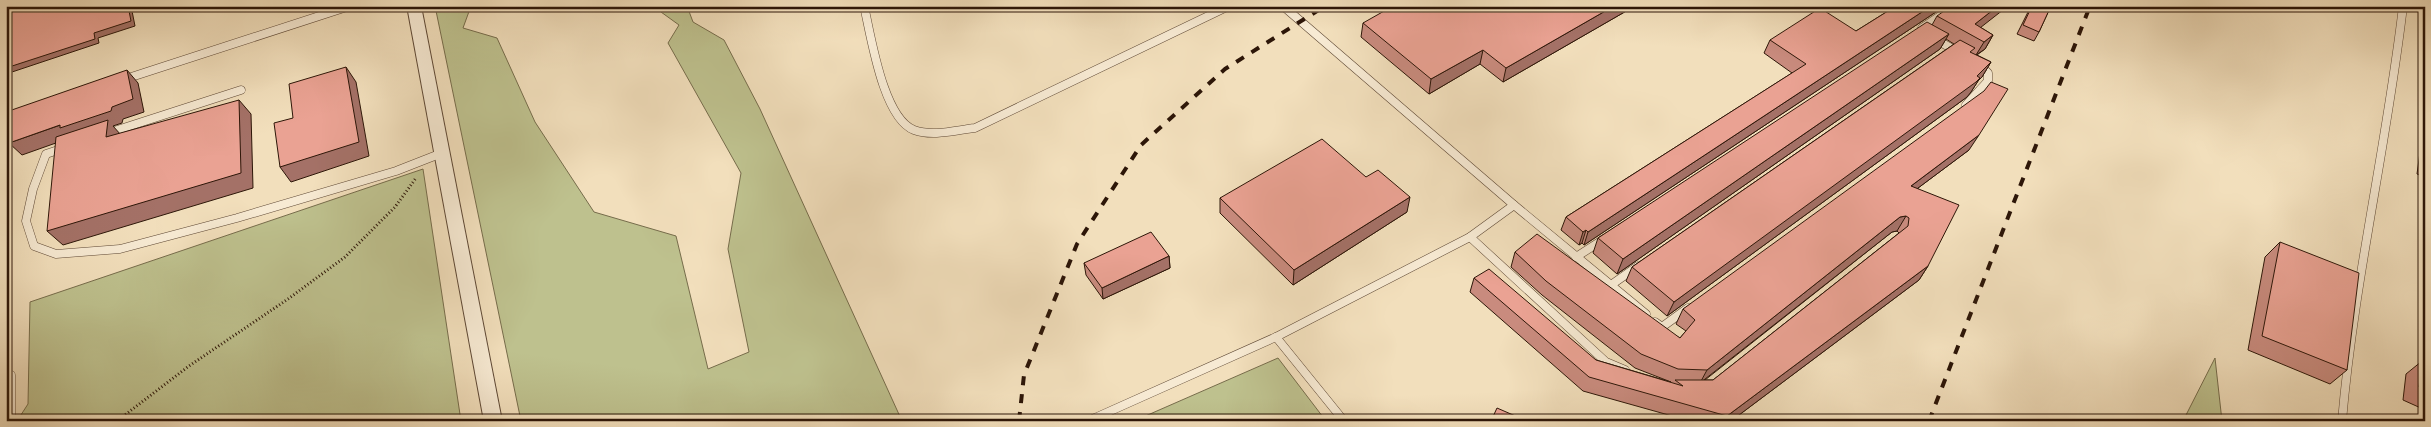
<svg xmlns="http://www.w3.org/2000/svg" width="2431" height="427" viewBox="0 0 2431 427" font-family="'EB Garamond',serif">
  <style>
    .green { fill: #bec18e; stroke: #766c4b }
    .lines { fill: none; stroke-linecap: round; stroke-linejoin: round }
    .service-casing { stroke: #5e4835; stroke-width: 9 }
    .minor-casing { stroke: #5e4835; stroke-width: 2 }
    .path { stroke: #2d1608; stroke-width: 3; stroke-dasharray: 1 2.5; stroke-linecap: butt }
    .service { stroke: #f7ead3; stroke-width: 8 }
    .minor { fill: #f7ead3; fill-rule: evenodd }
    .rail { stroke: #2d1608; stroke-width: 4; stroke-dasharray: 9 9; stroke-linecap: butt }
    .wall { fill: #c98b7e; stroke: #2d1608; fill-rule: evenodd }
    .shaded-wall { fill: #a47167; stroke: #2d1608 }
    .building { fill: #eaa293; stroke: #2d1608 }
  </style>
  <rect width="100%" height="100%" fill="#f2dfbc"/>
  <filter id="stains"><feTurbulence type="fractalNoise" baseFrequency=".004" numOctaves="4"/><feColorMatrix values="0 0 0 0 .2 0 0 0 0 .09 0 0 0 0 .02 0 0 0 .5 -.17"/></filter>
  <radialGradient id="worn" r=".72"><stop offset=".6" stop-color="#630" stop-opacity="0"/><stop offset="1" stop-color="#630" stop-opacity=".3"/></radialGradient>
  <g class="green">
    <polygon points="435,6 471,6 463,28 497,38 535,122 594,212 676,236 708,369 749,352 728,249 741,173 668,43 679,25 661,12 656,6 687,6 693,22 724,40 760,109 902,421 521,421"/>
    <polygon points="423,169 461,421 17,421 28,404 30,302"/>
    <polygon points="1278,358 1326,421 1134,421"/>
    <polygon points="2215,358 2222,421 2184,421 2185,417"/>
  </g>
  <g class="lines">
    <defs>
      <g id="service">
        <path d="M864,6C871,36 883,118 914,130C933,137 956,130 975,128L1229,6"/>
        <polyline points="1283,6 1514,205 1646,314"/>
        <polyline points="1922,28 1955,6"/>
        <polyline points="1935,39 1958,52"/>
        <polyline points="122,80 350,6"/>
        <polyline points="1966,105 1988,81 1988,73 1979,64"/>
        <polyline points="108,133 241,90"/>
        <polyline points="64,148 46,154 33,189 26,221 34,246 56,254 120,249 237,218 396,171 442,153"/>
        <polyline points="1470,237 1606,362 1625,370"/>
        <polyline points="1576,257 1604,239"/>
        <polyline points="1611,285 1638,266"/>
        <polyline points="1655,322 1662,327 1688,308"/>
        <polyline points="1276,337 1344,421"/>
        <polyline points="8,421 11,416 11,375"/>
        <polyline points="1088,421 1276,337 1470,237 1514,205"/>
        <path d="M2342,421C2354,281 2387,145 2403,6"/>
      </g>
      <polygon id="minor" points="407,6 421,6 502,421 484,421"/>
    </defs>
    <use href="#service" class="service-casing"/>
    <use href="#minor" class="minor-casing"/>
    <polyline class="path" points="117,421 189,366 288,299 345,257 395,207 416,178"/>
    <use href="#service" class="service"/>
    <use href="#minor" class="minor"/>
    <g class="rail">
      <polyline points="1019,421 1024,375 1077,244 1141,145 1225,69 1325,6"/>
      <polyline points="1929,421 2090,6"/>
    </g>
  </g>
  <g class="wall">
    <polygon points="1635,6 1503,82 1480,64 1429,94 1361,37 1363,23"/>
    <polygon points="1896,6 1945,6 1584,245 1582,243 1579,245 1561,230 1566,217 1792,73 1764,53 1770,40 1856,31"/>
    <polygon points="2031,6 2051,6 2039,32 2034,41 2017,34"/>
    <polygon points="1937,16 1980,27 1993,35 1985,49 1977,55 1991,62 1982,77 1978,81 1971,92 1967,97 1667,316 1626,281 1632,267 1954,44 1946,39 1940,49 1617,274 1593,253 1598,238 1932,25"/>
    <polygon points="2424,83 2425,83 2425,177 2417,174 2425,115 2420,114"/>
    <path d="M1969,150L1918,188L1928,266L1919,280L1731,421H1690L1583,391L1470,292L1474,278L1596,360L1671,382L1635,368L1542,295L1511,267L1515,252L1680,338L1686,331L1676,324L1683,309ZM1897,231L1899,233L1713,380H1705L1892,232Z"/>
    <polygon points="1366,177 1407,212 1293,285 1220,213 1220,198"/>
    <polygon points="2280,242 2347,370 2330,384 2248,350 2265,257"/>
    <polygon points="1169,256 1170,268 1103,299 1086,275 1084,263"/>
    <polygon points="2422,361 2425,362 2425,421 2422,421 2423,409 2403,400 2406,374"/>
  </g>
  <g class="shaded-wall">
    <polygon points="128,6 131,6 135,26 98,38 99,43 6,74 6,68 94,33"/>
    <polygon points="1614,6 1635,6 1503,82 1506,68"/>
    <polygon points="1931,6 1945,6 1584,245 1588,232"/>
    <polygon points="1998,6 2008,6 1971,35 1975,24"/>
    <polygon points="1949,34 1940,49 1617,274 1623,259"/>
    <polygon points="1993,35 1985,49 1976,55 1984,42"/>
    <polygon points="1483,50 1480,64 1429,94 1431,79"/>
    <polygon points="1991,62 1982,77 1978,81 1971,92 1967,97 1667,316 1674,302 1977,76"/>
    <polygon points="346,67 356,82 369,156 291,182 280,167"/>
    <polygon points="127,70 138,83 144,112 123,119 122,123 113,126 121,135 120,152 70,138 22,155 9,143 112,107"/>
    <polygon points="239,100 251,114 253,188 63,245 47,231"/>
    <polygon points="1979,135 1969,150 1902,200 1911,186"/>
    <polygon points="1410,197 1407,212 1293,285 1294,270"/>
    <polygon points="1906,216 1897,231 1892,232 1700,383 1707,370 1900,217"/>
    <polygon points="1586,230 1582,243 1579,245 1583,232"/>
    <polygon points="1169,256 1170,268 1103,299 1102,288"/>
    <polygon points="1928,266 1919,280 1731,421 1725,421 1727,416"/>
  </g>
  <g class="building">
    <polygon points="6,6 128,6 131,21 94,33 95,39 6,68"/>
    <polygon points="1393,6 1614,6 1506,68 1483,50 1431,79 1363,23"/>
    <polygon points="1896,6 1931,6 1588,232 1586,230 1583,232 1566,217 1806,64 1770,40 1820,8 1856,31"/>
    <polygon points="1951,6 1998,6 1975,24 1993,35 1984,42 1937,16"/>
    <polygon points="2032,6 2051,6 2039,32 2023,25"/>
    <polygon points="1927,22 1949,34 1623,259 1598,238"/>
    <polygon points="1960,40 1975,48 1970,52 1991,62 1977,76 1980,78 1976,82 1674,302 1632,267"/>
    <polygon points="346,67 359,142 280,167 274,123 293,118 289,84"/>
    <polygon points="127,70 133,99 112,107 111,111 60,128 60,125 9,143 6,119 6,112"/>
    <polygon points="1991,82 2008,89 1979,135 1911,186 1959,205 1928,266 1727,416 1589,377 1474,278 1489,269 1596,360 1683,386 1675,380 1713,380 1908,226 1909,218 1906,216 1900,217 1707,370 1678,369 1641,354 1546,281 1515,252 1537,234 1680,338 1695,320 1683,309 1984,91"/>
    <polygon points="239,100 241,173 47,231 56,137 108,120 106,137"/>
    <polygon points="1322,139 1366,177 1378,170 1410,197 1294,270 1220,198"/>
    <polygon points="1151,232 1169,256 1102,288 1084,263"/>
    <polygon points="2280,242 2359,273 2347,370 2262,336"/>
    <polygon points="2422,361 2425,362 2425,390 2419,387"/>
    <polygon points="1497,408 1527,421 1491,421"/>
  </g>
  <rect width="2431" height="427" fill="none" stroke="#f2dfbc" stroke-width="25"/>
  <rect x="8" y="8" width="2416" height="412" fill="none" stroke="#2d1608" stroke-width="2.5"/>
  <rect x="12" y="12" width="2406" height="402" fill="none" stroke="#2d1608"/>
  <rect width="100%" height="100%" filter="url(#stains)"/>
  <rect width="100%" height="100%" fill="url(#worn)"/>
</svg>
